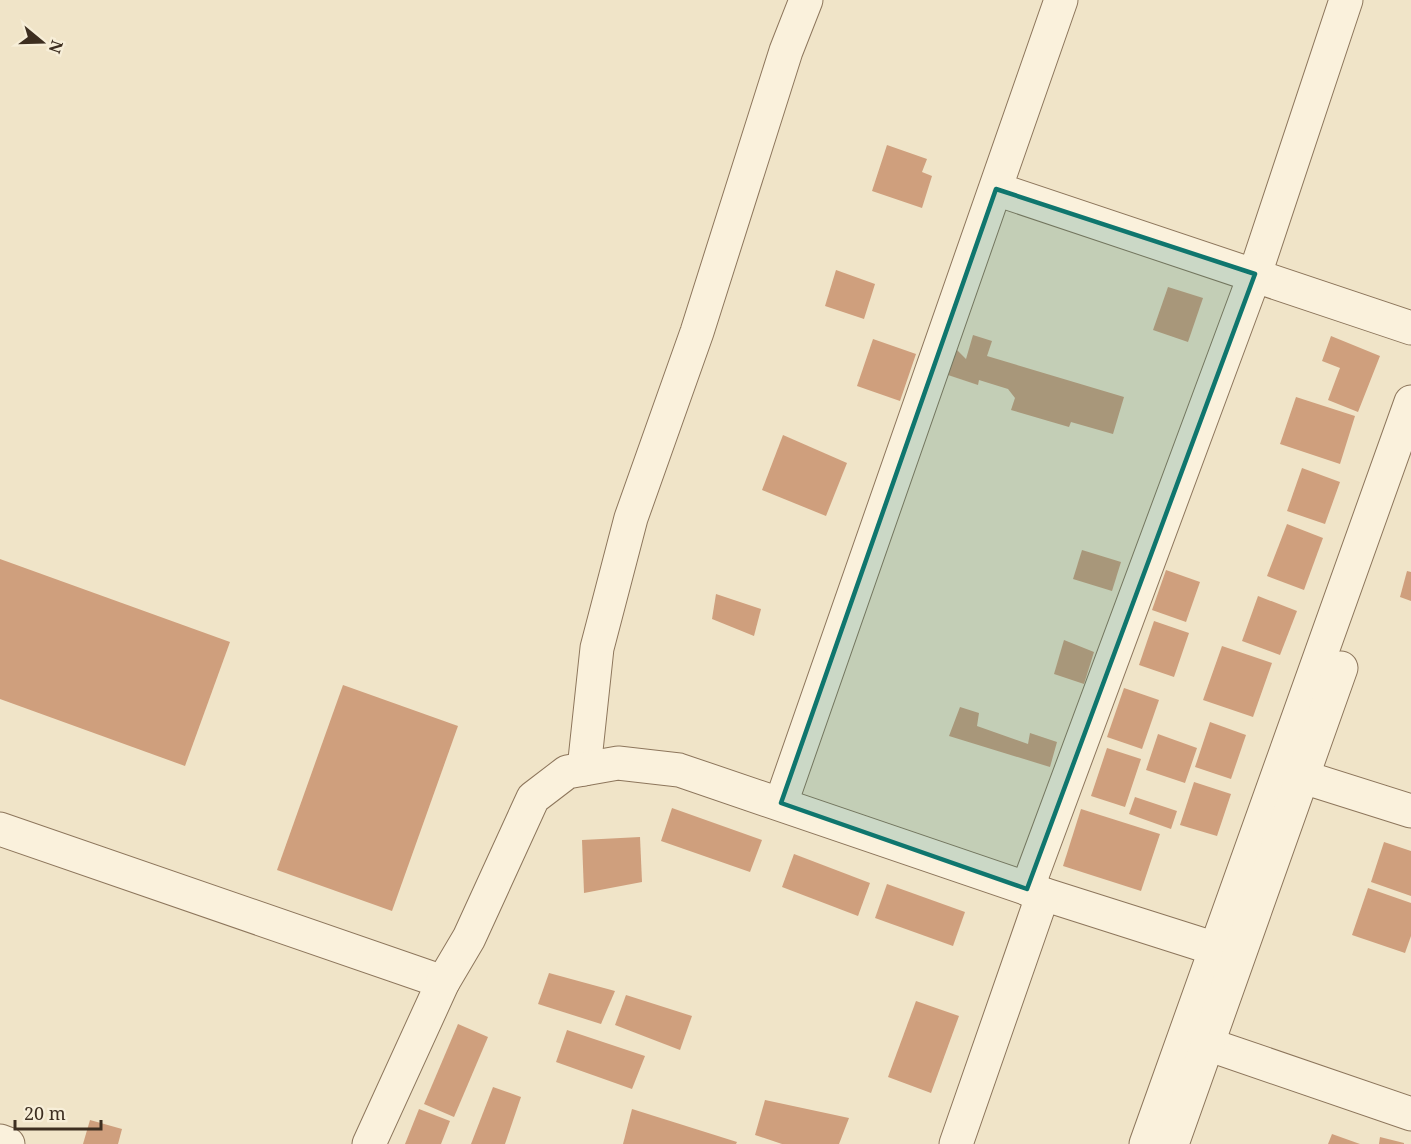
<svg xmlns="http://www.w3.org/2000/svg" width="1411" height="1144" viewBox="0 0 1411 1144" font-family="'Noto Serif',serif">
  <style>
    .building { fill: #cf9f7d }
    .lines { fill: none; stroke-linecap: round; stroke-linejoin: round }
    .minor-casing { stroke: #8d765c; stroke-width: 35 }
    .minor { stroke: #faf1dc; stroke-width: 33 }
    .marked { fill: #0f766e; fill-opacity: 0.2; stroke: #0f766e; stroke-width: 4.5; stroke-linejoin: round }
  </style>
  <rect width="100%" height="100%" fill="#f0e4c8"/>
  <g class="building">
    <polygon points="887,145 927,159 922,172 932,176 922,208 872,191"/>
    <polygon points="836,270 875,284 864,319 825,306"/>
    <polygon points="1168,287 1203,298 1188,342 1153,330"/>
    <polygon points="973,335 992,341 987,356 1124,397 1113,434 1071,422 1069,427 1011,410 1015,398 1008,389 979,380 978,385 948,375 956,349 966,359"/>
    <polygon points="1331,336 1380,356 1358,412 1328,400 1340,368 1322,361"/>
    <polygon points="873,339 916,354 900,401 857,386"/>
    <polygon points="1296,397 1355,416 1340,464 1280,444"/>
    <polygon points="783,435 847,463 826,516 762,490"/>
    <polygon points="1302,468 1340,482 1325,524 1287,511"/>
    <polygon points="1287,524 1323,538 1304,590 1267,576"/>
    <polygon points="1082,550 1121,562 1112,591 1073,579"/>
    <polygon points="0,559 230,642 185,766 0,699"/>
    <polygon points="1166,570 1200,582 1186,622 1152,610"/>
    <polygon points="1407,571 1411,572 1411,601 1400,597"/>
    <polygon points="716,594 761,609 754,636 712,619"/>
    <polygon points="1258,596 1297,611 1280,655 1242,641"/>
    <polygon points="1154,621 1189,633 1174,677 1139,665"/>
    <polygon points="1064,640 1094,652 1084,684 1054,674"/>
    <polygon points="1222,646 1272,663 1253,717 1203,700"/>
    <polygon points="343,685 458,726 392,911 277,870"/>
    <polygon points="1124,688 1159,700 1142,749 1107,737"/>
    <polygon points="960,707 979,713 977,726 1028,744 1030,733 1057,742 1050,767 949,736"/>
    <polygon points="1210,722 1246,735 1231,779 1195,767"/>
    <polygon points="1158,734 1197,748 1185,783 1146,770"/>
    <polygon points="1107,748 1141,759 1125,807 1091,796"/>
    <polygon points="1194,782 1231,794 1217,836 1180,825"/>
    <polygon points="1135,797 1177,811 1171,829 1129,814"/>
    <polygon points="672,808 762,840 750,872 661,841"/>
    <polygon points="1081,809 1160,834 1141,891 1063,866"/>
    <polygon points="640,837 642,882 584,893 582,840"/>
    <polygon points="1384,842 1411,851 1411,896 1371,882"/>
    <polygon points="794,854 870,883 858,916 782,887"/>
    <polygon points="887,884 965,912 953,946 875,918"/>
    <polygon points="1368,888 1411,903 1411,936 1405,953 1352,935"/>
    <polygon points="549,973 615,991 601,1024 538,1004"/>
    <polygon points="626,995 692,1016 680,1050 615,1025"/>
    <polygon points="916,1001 959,1016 931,1093 888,1077"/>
    <polygon points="458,1024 488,1037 454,1117 424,1104"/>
    <polygon points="567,1030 645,1056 632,1089 556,1062"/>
    <polygon points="493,1087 521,1097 505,1144 471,1144"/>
    <polygon points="765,1100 849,1118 839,1144 782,1144 755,1135"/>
    <polygon points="419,1109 450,1121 441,1144 405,1144"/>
    <polygon points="632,1109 737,1142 736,1144 623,1144"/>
    <polygon points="90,1120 122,1129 118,1144 83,1144"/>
    <polygon points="1332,1134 1360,1144 1328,1144"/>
    <polygon points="1380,1137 1404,1143 1404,1144 1379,1144"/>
  </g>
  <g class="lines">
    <defs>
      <g id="minor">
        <polyline points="996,189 1411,328"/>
        <polyline points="584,769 597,648 631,518 697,332 786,51 806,0"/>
        <polyline points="1281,770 1411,811"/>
        <polyline points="781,803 1061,0"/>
        <polyline points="0,829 443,982"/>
        <polyline points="1027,889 1255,274 1346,0"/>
        <polyline points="1207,1044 1411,1114"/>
        <polyline points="0,1141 8,1144"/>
        <polyline points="369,1144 443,982 469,938 533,798 567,772 618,763 679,770 1043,894 1216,949"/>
        <polyline points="956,1144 1043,894"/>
        <polyline points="1146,1144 1411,402"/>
        <polyline points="1172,1144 1341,668"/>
      </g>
    </defs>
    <use href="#minor" class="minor-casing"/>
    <use href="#minor" class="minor"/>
  </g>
  <path class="marked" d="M996,189L1255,274L1027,889L781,803Z"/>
  <g transform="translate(42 42) rotate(109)" stroke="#f7eed8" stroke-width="4.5" paint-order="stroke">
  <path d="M0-4.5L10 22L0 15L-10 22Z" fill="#3d2e20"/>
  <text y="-9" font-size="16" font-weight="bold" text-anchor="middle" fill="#3d2e20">N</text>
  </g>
  <path d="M15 1120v9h86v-9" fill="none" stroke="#3d2e20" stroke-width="3"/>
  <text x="24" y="1120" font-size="18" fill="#3d2e20" stroke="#f7eed8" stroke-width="4.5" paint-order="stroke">20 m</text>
</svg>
